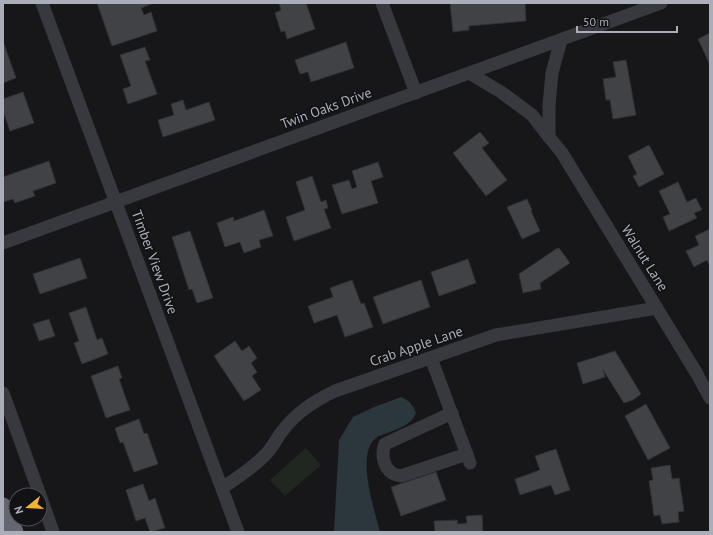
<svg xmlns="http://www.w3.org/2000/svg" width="713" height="535" viewBox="0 0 713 535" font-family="'PT Sans',sans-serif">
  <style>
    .pitch { fill: #1f2720 }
    .water { fill: #2c363d }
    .building { fill: #414246; stroke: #313135 }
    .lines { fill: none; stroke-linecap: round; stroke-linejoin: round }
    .minor { stroke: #38393e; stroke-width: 13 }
    .highway { stroke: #64676f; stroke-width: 19 }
    .labels { text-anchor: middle; stroke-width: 3.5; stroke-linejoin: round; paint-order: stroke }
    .street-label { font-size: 14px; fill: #a9aeb9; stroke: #121214 }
  </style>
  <rect width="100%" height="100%" fill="#171719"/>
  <polygon class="pitch" points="306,448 321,465 285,496 270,480"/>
  <path class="water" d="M401,397C409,400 413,405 416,413C412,424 400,428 390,432C386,434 379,435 376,438C355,454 375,511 380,532H334L339,440L353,417L374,407Z"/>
  <g class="building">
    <polygon points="97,3 154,3 141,8 144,15 151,12 157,31 112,46"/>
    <polygon points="279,3 306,3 315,29 287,39 285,31 281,32 275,13 281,10"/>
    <polygon points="450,3 525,3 526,21 469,26 469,30 453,32"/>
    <polygon points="710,33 710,65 698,39"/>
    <polygon points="3,41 16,78 3,83"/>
    <polygon points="346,42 354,68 311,82 308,72 300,74 295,60"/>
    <polygon points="145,47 150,60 145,61 157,94 128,104 123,89 131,86 120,55"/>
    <polygon points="626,60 636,115 613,119 610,100 606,100 603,79 616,77 613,62"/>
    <polygon points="23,92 34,123 10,131 3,111 3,99"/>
    <polygon points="183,100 186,110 209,102 215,120 163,137 158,120 174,115 171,104"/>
    <polygon points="480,132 489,143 482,148 507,180 486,196 453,153"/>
    <polygon points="649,145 664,174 639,187 633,176 637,174 628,156"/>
    <polygon points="49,161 56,183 33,191 35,196 15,203 13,199 3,202 3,177"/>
    <polygon points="378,162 383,177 371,181 378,203 342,214 332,185 349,180 352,189 357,187 352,171"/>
    <polygon points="312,176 321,202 326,200 328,208 324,209 331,228 294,241 286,217 305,210 296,182"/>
    <polygon points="678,182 687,202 696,198 702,210 694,213 697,218 669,231 663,217 670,214 659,191"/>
    <polygon points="527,199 532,210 531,211 540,231 522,239 507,207"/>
    <polygon points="264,210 273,236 259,240 261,247 244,253 240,242 225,247 217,223 233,217 234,221"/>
    <polygon points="710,229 710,266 707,260 694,267 686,251 699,245 695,236"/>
    <polygon points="190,231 213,298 197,303 192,289 189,290 172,237"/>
    <polygon points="559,248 570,263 540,283 541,289 523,293 519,274 556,249"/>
    <polygon points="80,258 87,278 40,294 33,274"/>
    <polygon points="468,259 476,283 439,296 431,272"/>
    <polygon points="352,280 361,304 364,303 373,327 345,337 337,315 314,323 308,306 333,297 330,288"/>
    <polygon points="421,280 430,307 383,324 373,297"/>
    <polygon points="86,307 97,340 102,338 108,354 82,364 74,343 79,341 69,313"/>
    <polygon points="49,319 55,336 39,341 33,324"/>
    <polygon points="235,341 242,351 249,346 257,358 251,363 257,372 252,376 261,390 244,401 214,356"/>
    <polygon points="615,351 641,394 633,400 624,403 603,370 605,377 583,384 577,363"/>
    <polygon points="118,366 122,378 119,379 130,410 106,418 91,376"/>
    <polygon points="646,404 670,448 648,460 625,416"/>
    <polygon points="139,419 144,434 147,433 158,464 134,472 123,442 120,443 115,428"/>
    <polygon points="556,449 570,490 555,495 551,485 520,495 515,479 540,470 535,456"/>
    <polygon points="670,465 672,479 679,478 684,511 678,512 679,522 662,524 660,515 654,516 649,481 653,480 651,468"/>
    <polygon points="436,472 446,500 401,516 391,487"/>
    <polygon points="143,484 149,501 155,498 165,528 150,532 145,518 136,521 126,490"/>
    <polygon points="482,515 483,532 435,532 434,521 457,520 458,524 467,523 466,516"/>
  </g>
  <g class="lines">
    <g class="minor">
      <polyline points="42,3 238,532"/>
      <polyline points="382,3 416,93"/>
      <polyline points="561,40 552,73 549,105 549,137 562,153 697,374 710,398"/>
      <polyline points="469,73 501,92 532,115 549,137"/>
      <polyline points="3,243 661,3"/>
      <polyline points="431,358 470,463"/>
      <polyline points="3,393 40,495"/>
      <path d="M452,413L385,444C381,453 383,467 392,473C394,475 399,475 401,476L467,454"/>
      <path d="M222,488C237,478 253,468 266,454C273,447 277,437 284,429C297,412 316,400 335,391L496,335L657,308"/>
      <polyline points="40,495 53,532"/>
    </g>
    <polyline class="highway" points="3,507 14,532"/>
  </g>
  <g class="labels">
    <g class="street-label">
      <text transform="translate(326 108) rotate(-20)" y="5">Twin Oaks Drive</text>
      <text transform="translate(645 258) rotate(58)" y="5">Walnut Lane</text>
      <text transform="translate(155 262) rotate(70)" y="5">Timber View Drive</text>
      <text transform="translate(416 346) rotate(-19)" y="5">Crab Apple Lane</text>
    </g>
  </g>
  <rect width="713" height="535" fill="none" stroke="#a9aeb9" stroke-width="8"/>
  <g transform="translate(28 507) rotate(252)"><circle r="19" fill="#121214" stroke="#4e5056"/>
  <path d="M0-3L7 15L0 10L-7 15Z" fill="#f5b132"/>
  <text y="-6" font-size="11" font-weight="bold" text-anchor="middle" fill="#a9aeb9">N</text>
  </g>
  <path d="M577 26v6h100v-6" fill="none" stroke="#a9aeb9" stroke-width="2"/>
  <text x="583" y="26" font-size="12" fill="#a9aeb9" stroke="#121214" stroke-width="3" paint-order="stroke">50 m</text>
</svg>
